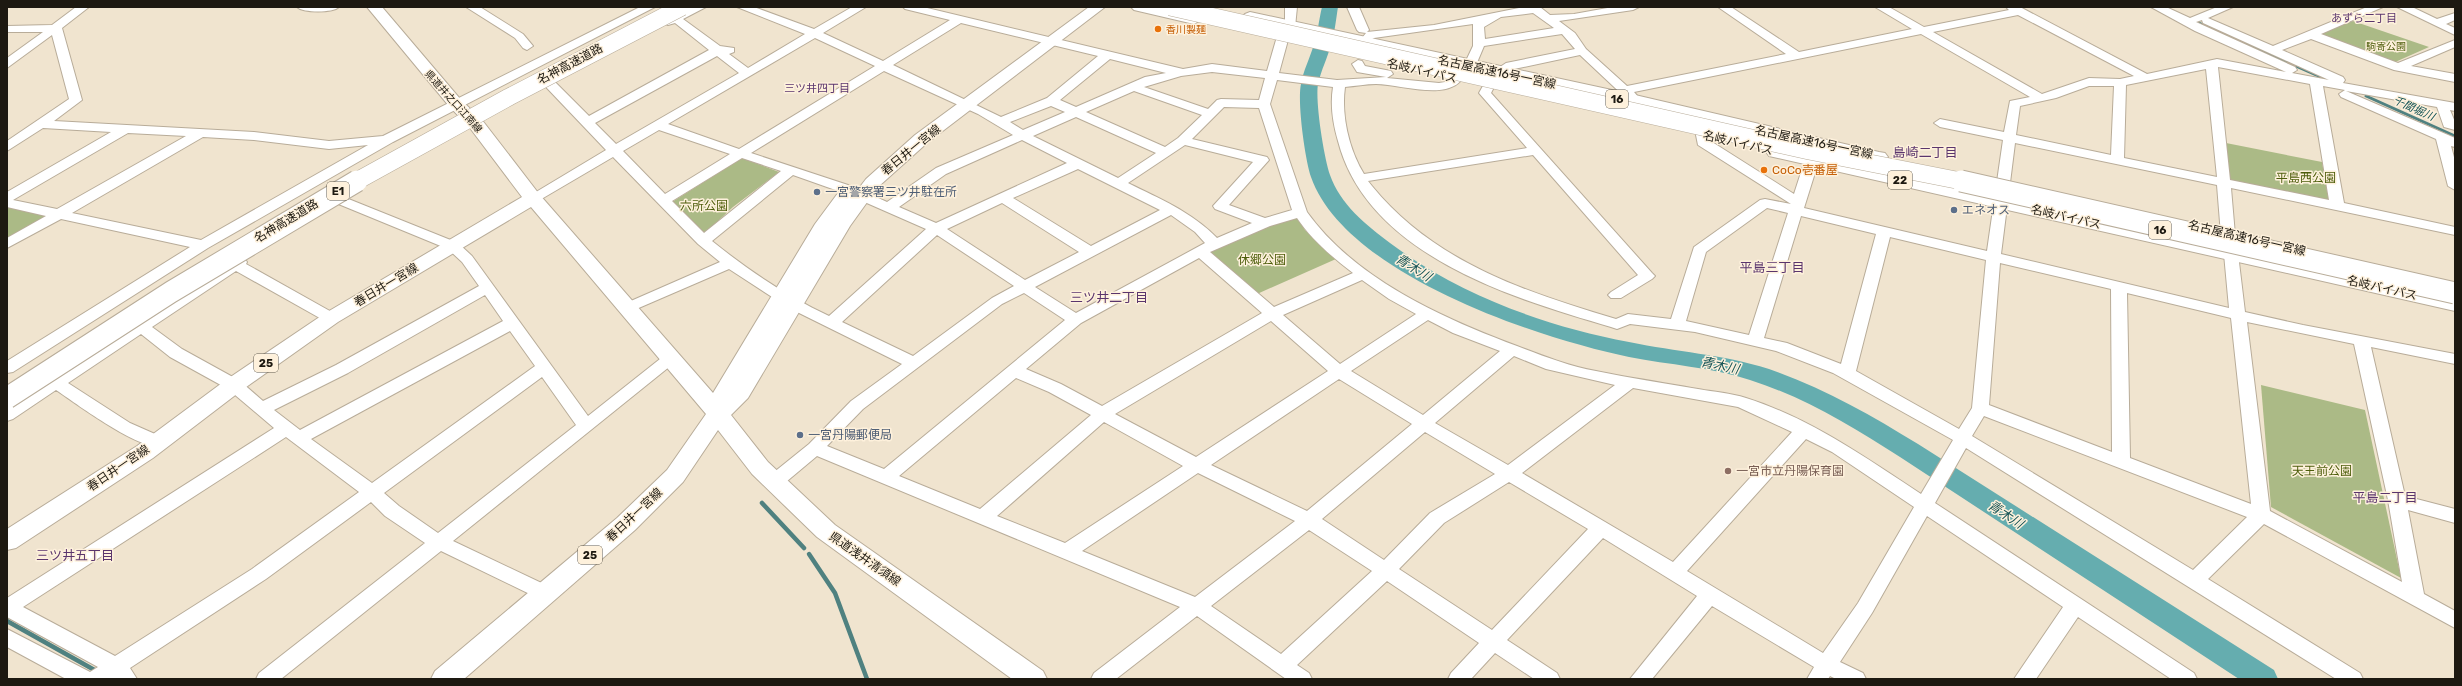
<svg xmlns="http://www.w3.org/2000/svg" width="2462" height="686" viewBox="0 0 2462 686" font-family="Rubik,'Noto Sans JP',sans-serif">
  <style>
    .green { fill: #abba86 }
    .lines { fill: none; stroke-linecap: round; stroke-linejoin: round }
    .stream-far1 { stroke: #4f8180; stroke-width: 3 }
    .stream { stroke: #4f8180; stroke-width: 4.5 }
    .river { fill: #65adaf; fill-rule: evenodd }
    .minor-casing { stroke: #b8ac99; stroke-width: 2 }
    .major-casing { stroke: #b8ac99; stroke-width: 2 }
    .highway-casing { stroke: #b8ac99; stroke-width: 2 }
    .minor { fill: #fff; fill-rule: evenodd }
    .major { fill: #fff; fill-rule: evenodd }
    .highway { fill: #fff; fill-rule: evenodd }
    .highway-bridge-far1-casing { stroke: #b8ac99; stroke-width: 18; stroke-linecap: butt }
    .highway-bridge-casing { stroke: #b8ac99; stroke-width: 23; stroke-linecap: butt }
    .highway-bridge-far1 { stroke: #fff; stroke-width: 17 }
    .highway-bridge { stroke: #fff; stroke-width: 21 }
    .food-dot { fill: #e8710a; stroke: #fef1dc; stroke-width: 1.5 }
    .service-dot { fill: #5c6f8a; stroke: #fef1dc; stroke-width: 1.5 }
    .education-dot { fill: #8d6e63; stroke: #fef1dc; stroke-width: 1.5 }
    .labels { text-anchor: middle; stroke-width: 3; stroke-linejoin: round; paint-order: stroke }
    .far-food-label { font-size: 10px; fill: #c56008; stroke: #fef1dc; text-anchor: start }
    .far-park-label { font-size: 10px; fill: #4e5e0c; stroke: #fef1dc }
    .far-street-label { font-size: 10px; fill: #1d1911; stroke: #fef1dc }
    .far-neighbourhood-label { font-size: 11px; fill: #5a356d; stroke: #fef1dc }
    .shield { fill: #fef1dc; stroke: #605a4e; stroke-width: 1 }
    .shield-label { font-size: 11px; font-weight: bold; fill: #1d1911 }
    .far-water-label { font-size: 11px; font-style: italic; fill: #155456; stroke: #fef1dc }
    .street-label { font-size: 12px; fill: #1d1911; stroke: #fef1dc }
    .food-label { font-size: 12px; fill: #c56008; stroke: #fef1dc; text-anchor: start }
    .park-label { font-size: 12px; fill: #4e5e0c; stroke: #fef1dc }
    .service-label { font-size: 12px; fill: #4e5e75; stroke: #fef1dc; text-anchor: start }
    .education-label { font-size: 12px; fill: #785e54; stroke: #fef1dc; text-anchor: start }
    .neighbourhood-label { font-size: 13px; fill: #5a356d; stroke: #fef1dc }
    .water-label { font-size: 13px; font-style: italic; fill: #155456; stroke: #fef1dc }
  </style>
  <rect width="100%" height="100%" fill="#f0e4cf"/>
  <g class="green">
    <polygon points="2353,21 2429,47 2393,63 2317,35"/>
    <polygon points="2226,143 2322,162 2329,202 2228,180"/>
    <polygon points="742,158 779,172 733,207 703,235 672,202"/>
    <polygon points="7,203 60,215 7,244"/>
    <polygon points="1296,216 1305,230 1336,259 1257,294 1207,251"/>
    <polygon points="2261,385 2365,410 2401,578 2271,507"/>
  </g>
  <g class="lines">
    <g class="stream-far1">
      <polyline points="2192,20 2323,78"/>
      <polyline points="2366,96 2455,136"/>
    </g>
    <g class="stream">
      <polyline points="762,503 804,548"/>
      <polyline points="809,554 835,593 867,679"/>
      <polyline points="7,621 98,672"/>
    </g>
    <path class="river" d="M1322,7H1338C1336,19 1335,32 1331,44C1328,57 1321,70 1318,84C1315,102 1324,157 1330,175C1340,204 1366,225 1390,243C1459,295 1545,326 1629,342C1677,352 1721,354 1769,369C1822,387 1871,415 1918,444L2274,670L2278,679H2239L1900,457C1853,427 1804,397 1750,380C1710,367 1670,365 1629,357C1537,338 1345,274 1311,177C1305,159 1297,102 1301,84C1303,71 1310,58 1314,44C1318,32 1319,19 1322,7Z"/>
    <defs>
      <g id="minor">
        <path d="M76,7H89L62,28L82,100L54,121L254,132L329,141L383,136L640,7H655L393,142L208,248L13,372L7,373V361L190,247L61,219L7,248V238L46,216L7,207V192L111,132L43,128L7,151V141L69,99L52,35L7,68V58L43,32H7V26L52,25ZM128,133L186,136L57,209L13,200ZM203,137L254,140L329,149L368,145L201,240L72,213Z"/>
        <path d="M297,7H339C333,13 303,13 297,7Z"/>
        <polygon points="466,7 480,7 523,34 533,46 527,50 523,48 515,38"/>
        <path d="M691,7H706L683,19L720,46L734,48V52L729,54L748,68L805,34L737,7H754L814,29L852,7H866L823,33L883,61L950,20L905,9L903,7H923L1183,69L1212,64L1267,71L1276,40L1282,37L1288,40L1279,73L1337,80L1386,77L1357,72L1352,64L1358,60L1362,61L1365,66L1391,71L1393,74L1387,78L1439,83L1445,82L1452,76H1460L1462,79C1447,101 1399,84 1376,84C1366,84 1356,86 1345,87C1341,115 1349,150 1364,174L1527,148L1479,93L1484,84H1492L1494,87L1491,93L1652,273L1655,276L1652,279L1621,298H1611L1608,295L1611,292L1638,275L1533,155L1368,181L1372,186C1434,262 1525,292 1616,319L1628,314L1671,319L1694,247L1760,200L1765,199L1791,204L1698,145L1696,135L1697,132H1707L1709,140L1794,194L1805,160L1807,157H1817L1819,160L1804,208L1987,251L2003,140L1940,127L1934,123L1940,119L2004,132L2010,101L2030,97L1921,34L1634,92L1639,98L1633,102L1629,101L1580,55L1514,69L1500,75L1494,71L1506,63L1575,49L1562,34L1484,46L1476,65L1470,69L1464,65L1473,46V24L1374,38L1368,41L1362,38L1366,33L1359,32L1357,30L1347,7H1359L1369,30L1367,32L1434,25L1524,7H1540L1550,15L1574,14L1613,7H1639L1633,10L1559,21L1575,33L1586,49L1627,86L1786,54L1718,7H1731L1799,52L1912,29L1875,7H1889L1924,27L2009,10L2006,7H2020L2147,74L2217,59L2286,72L2195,31L2151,7H2166L2190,18L2217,7H2233L2208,18L2273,46L2367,7H2383L2321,34L2398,63L2455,40V47L2411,66L2455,74V82L2394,70L2311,39L2282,50L2343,77L2345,80L2343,83L2455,103V111L2450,110L2455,122V130L2444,127L2437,107L2346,91L2455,138V147L2451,146L2455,161V190L2448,186L2436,139L2341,97L2339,94L2345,90L2323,86L2344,203L2455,227V235L2231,188L2235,235L2228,239L2221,235L2217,185L2015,143L2001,254L2229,308L2224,254L2231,250L2238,254L2245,312L2303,325L2455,354V364L2371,347L2405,496L2455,509V523L2408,510L2424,594L2455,611V628L2264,524L2208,579L2360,673L2363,679H2336L1966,448L1935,503L2194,673L2197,679H2171L2078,617L2036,679H2014L2063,607L1927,516L1872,613L1840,662L1863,673L1866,679H1836L1830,676L1828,679H1807L1814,667L1712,606L1652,679H1630L1697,596L1603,538L1507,640L1557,673L1560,679H1534L1495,653L1471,679H1448L1451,673L1479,643L1387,581L1297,665L1309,673L1312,679H1286L1197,616L1116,679H1091L1094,673L1180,607L817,456L780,487L774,488L768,487L765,482L768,477L809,444L851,401L902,364L789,308L729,269L634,310H624L621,307L624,304L720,262L698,244L613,157L538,201H528L526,198L606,150L545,86L543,83L545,80H553L589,116L709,50L675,23L668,25L662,22ZM1533,13L1554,28L1485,39L1484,27L1501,17ZM2018,15L2134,76L2120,79L2089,78L2042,94L1933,32ZM2202,20L2203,23L2329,80L2292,73L2297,70L2295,67L2196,22ZM961,23L1098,56L1047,98L1001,117L893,65ZM815,38L875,66L739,149L668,124ZM717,56L739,73L616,144L595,123ZM1110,59L1166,73L1145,77L1076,107L1060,100ZM2218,67L2310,84L2329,200L2230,180ZM2206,69L2217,177L2124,158L2126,85ZM884,71L978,114L1013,135L936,168L887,202L854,187L751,153ZM1212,72L1265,78L1259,100L1221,99L1217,100L1208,109L1144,87L1181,76ZM1277,80L1333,87C1330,105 1333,124 1338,141C1367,254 1511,298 1611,327L1617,329L1630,324L1695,332L1776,351L1833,373L1953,440L1921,494C1866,458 1810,418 1746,398C1731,393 1714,392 1698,389C1664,383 1630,378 1596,371C1569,366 1543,356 1517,346C1442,318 1355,279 1307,212L1270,104ZM2089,86H2114L2111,155L2016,135L2020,106L2056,98ZM1134,91L1202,115L1178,138L1165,147L1086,112ZM1051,106L1065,112L1023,130L1010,122ZM1224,107L1259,108L1292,210L1265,218L1229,205L1269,160L1267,157L1192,139ZM1076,117L1156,153L1118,178L1033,136ZM659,130L730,154L665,194L623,151ZM1022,140L1067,163L936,223L899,207L946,174ZM1185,145L1253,162L1213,206L1215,209L1252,223L1217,238C1192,212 1160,199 1128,183ZM742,158L781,171L704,233L672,201ZM1078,169L1160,210L1091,246L1013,198ZM793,175L844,193L926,229L829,316C787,296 749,271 712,241ZM1002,203L1079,252L1025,280L947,229ZM1767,208L1788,213L1749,335L1686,321L1706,252ZM1171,215L1195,232L1205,243L1076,313L1035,287ZM1801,216L1876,234L1841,364L1787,343L1764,338ZM1297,218C1312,240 1332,257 1353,273L1274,307L1210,252L1270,226ZM937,235L1014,286L992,298L913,356L842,322ZM1890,237L1986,260L1972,408L1959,429L1856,371ZM1199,258L1262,313L1102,406L1061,384L1026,369L1081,323ZM2000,263L2111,289L2112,452L1989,405ZM1362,280L1389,299L1416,314L1340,364L1283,315ZM1024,293L1065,320L884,469L827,446L863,409L1002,304ZM2127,293L2231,318L2251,504L2130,458ZM1428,320L1453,333L1500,351L1423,415L1351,371ZM1271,321L1328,371L1196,457L1115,414ZM2247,322L2354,344L2388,500L2402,582L2270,511ZM1514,356L1546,369L1615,385L1508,465L1435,423ZM1016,378L1049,392L1091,415L980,509L899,476ZM1339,379L1412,424L1307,511L1211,465ZM1633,388L1738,407L1792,432L1673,562L1522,473ZM1984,416L2247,517L2193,570L1972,436ZM1104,422L1183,466L1065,543L997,516ZM1425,432L1495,474L1430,513L1384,560L1322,519ZM1806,439L1832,452L1914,507L1858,603L1823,653L1687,571ZM1198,473L1295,521L1195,597L1082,551ZM1509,482L1588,529L1492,630L1399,569L1444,523ZM1309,530L1372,571L1281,654L1211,606Z"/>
        <polygon points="1285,7 1297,7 1295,27 1291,28 1285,25"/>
        <polygon points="2397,7 2412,7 2437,19 2455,13 2455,20 2446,24 2455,28 2455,35"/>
        <path d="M341,196L458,243L472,256L588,416L665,355H677L679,359L453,541L552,588L555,593L552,598L545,601L538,598L441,551L281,679H256L259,673L425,543L385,516L371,502L266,579L130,668L137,679H66L7,647V629L90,672L98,667L7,617V598L274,428L228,389L170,357L141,334L68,383L130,423L164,438L167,442L164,446C142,453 77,404 56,390L13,419L7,421V407L235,259H245L247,262L246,264L337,315L339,318L331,323L325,321L236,271L152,327L182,349L240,381L263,401L336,365L479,286L462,262L448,249L336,203L334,200L336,197ZM485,295L503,321L300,430L274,410L348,373ZM510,331L535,366L372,483L311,439ZM542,377L576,425L438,533L399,506L384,493ZM286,437L359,492L252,569L115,656L23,607Z"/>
      </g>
      <polygon id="major" points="367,7 382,7 461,100 482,120 539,194 713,393 815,224 838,193 850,193 853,196 866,179 915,135 1089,7 1105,7 927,143 878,187 850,226 748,398 731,415 768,462 835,525 1043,671 1047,679 1012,679 817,537 752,474 718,430 683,482 635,530 464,679 431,679 435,671 617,518 667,470 706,414 531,207 338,322 242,390 153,458 16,548 7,550 7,529 137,446 226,380 324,314 522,197 470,128 449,106"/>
      <g id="highway">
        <polygon points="1131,7 1160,7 1199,16 1202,19 1194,24 1134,10"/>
        <polygon points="1250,12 1635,95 1879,152 1885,153 1888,157 1885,161 1879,162 1635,105 1245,20 1242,17 1245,14"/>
        <polygon points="1775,147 2455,299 2455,311 1769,156 1766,152 1769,148"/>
      </g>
    </defs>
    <use href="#minor" class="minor-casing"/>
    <use href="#major" class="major-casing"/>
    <use href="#highway" class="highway-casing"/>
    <use href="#minor" class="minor"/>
    <use href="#major" class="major"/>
    <use href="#highway" class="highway"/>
    <defs>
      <g id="highway-bridge-far1">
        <polyline points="1170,7 1809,151 1966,182"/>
        <polyline points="355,182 509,97 682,7"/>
      </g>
      <g id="highway-bridge">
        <polyline points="1961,181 2455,293"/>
        <polyline points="7,398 171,292 357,181"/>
      </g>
    </defs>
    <use href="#highway-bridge-far1" class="highway-bridge-far1-casing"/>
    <use href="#highway-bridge" class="highway-bridge-casing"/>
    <use href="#highway-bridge-far1" class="highway-bridge-far1"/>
    <use href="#highway-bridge" class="highway-bridge"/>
  </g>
  <g class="food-dot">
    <circle cx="1158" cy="29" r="4"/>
    <circle cx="1764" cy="170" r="4"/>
  </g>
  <g class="service-dot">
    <circle cx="817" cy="192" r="4"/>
    <circle cx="1954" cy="210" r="4"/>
    <circle cx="800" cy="435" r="4"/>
  </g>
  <circle class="education-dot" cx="1728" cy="471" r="4"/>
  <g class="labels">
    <g class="far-food-label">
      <text x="1166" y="33">香川製麺</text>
    </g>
    <g class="far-park-label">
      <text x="2386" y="50">駒寄公園</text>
    </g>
    <g class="far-street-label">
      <text transform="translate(454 101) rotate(48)" y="4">県道井之口江南線</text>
    </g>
    <g class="far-neighbourhood-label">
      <text x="2364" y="22">あずら二丁目</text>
      <text x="817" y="92">三ツ井四丁目</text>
    </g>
    <g class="shield">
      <rect x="1606" y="90" width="22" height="18" rx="3"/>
      <rect x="1888" y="171" width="24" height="18" rx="3"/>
      <rect x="327" y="182" width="22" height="18" rx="3"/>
      <rect x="2149" y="221" width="22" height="18" rx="3"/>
      <rect x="254" y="354" width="24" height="18" rx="3"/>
      <rect x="578" y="546" width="24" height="18" rx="3"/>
    </g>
    <g class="shield-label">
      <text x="1617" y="103">16</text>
      <text x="1900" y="184">22</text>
      <text x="338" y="195">E1</text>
      <text x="2160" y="234">16</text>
      <text x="266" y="367">25</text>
      <text x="590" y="559">25</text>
    </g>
    <g class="far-water-label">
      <text transform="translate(2414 108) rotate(24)" y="4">千間堀川</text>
    </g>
    <g class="street-label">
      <text transform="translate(570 64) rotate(-28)" y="4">名神高速道路</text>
      <text transform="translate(1422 71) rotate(13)" y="4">名岐バイパス</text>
      <text transform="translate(1497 72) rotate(12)" y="4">名古屋高速16号一宮線</text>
      <text transform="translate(1814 142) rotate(12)" y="4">名古屋高速16号一宮線</text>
      <text transform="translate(1738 143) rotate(13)" y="4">名岐バイパス</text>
      <text transform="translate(911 150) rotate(-39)" y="4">春日井一宮線</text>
      <text transform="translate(2066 217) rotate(13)" y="4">名岐バイパス</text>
      <text transform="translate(286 221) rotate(-31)" y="4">名神高速道路</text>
      <text transform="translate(2247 238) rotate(13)" y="4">名古屋高速16号一宮線</text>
      <text transform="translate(386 285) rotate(-31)" y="4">春日井一宮線</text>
      <text transform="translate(2382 288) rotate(13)" y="4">名岐バイパス</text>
      <text transform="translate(118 468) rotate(-34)" y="4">春日井一宮線</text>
      <text transform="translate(634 515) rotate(-43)" y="4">春日井一宮線</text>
      <text transform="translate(865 559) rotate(35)" y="4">県道浅井清須線</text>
    </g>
    <g class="food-label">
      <text x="1772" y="174">CoCo壱番屋</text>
    </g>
    <g class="park-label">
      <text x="2306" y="182">平島西公園</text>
      <text x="704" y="210">六所公園</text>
      <text x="1262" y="264">休郷公園</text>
      <text x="2322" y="475">天王前公園</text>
    </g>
    <g class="service-label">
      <text x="825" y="196">一宮警察署三ツ井駐在所</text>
      <text x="1962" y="214">エネオス</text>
      <text x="808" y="439">一宮丹陽郵便局</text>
    </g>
    <g class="education-label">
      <text x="1736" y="475">一宮市立丹陽保育園</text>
    </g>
    <g class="neighbourhood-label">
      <text x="1925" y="157">島崎二丁目</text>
      <text x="1772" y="272">平島三丁目</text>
      <text x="1109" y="302">三ツ井二丁目</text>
      <text x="2385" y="502">平島二丁目</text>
      <text x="75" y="560">三ツ井五丁目</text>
    </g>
    <g class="water-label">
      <text transform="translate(1414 267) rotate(32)" y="5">青木川</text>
      <text transform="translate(1720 365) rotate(12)" y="5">青木川</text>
      <text transform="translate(2006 514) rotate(33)" y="5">青木川</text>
    </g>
  </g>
  <rect width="2462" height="686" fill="none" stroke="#1d1911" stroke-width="16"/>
</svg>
